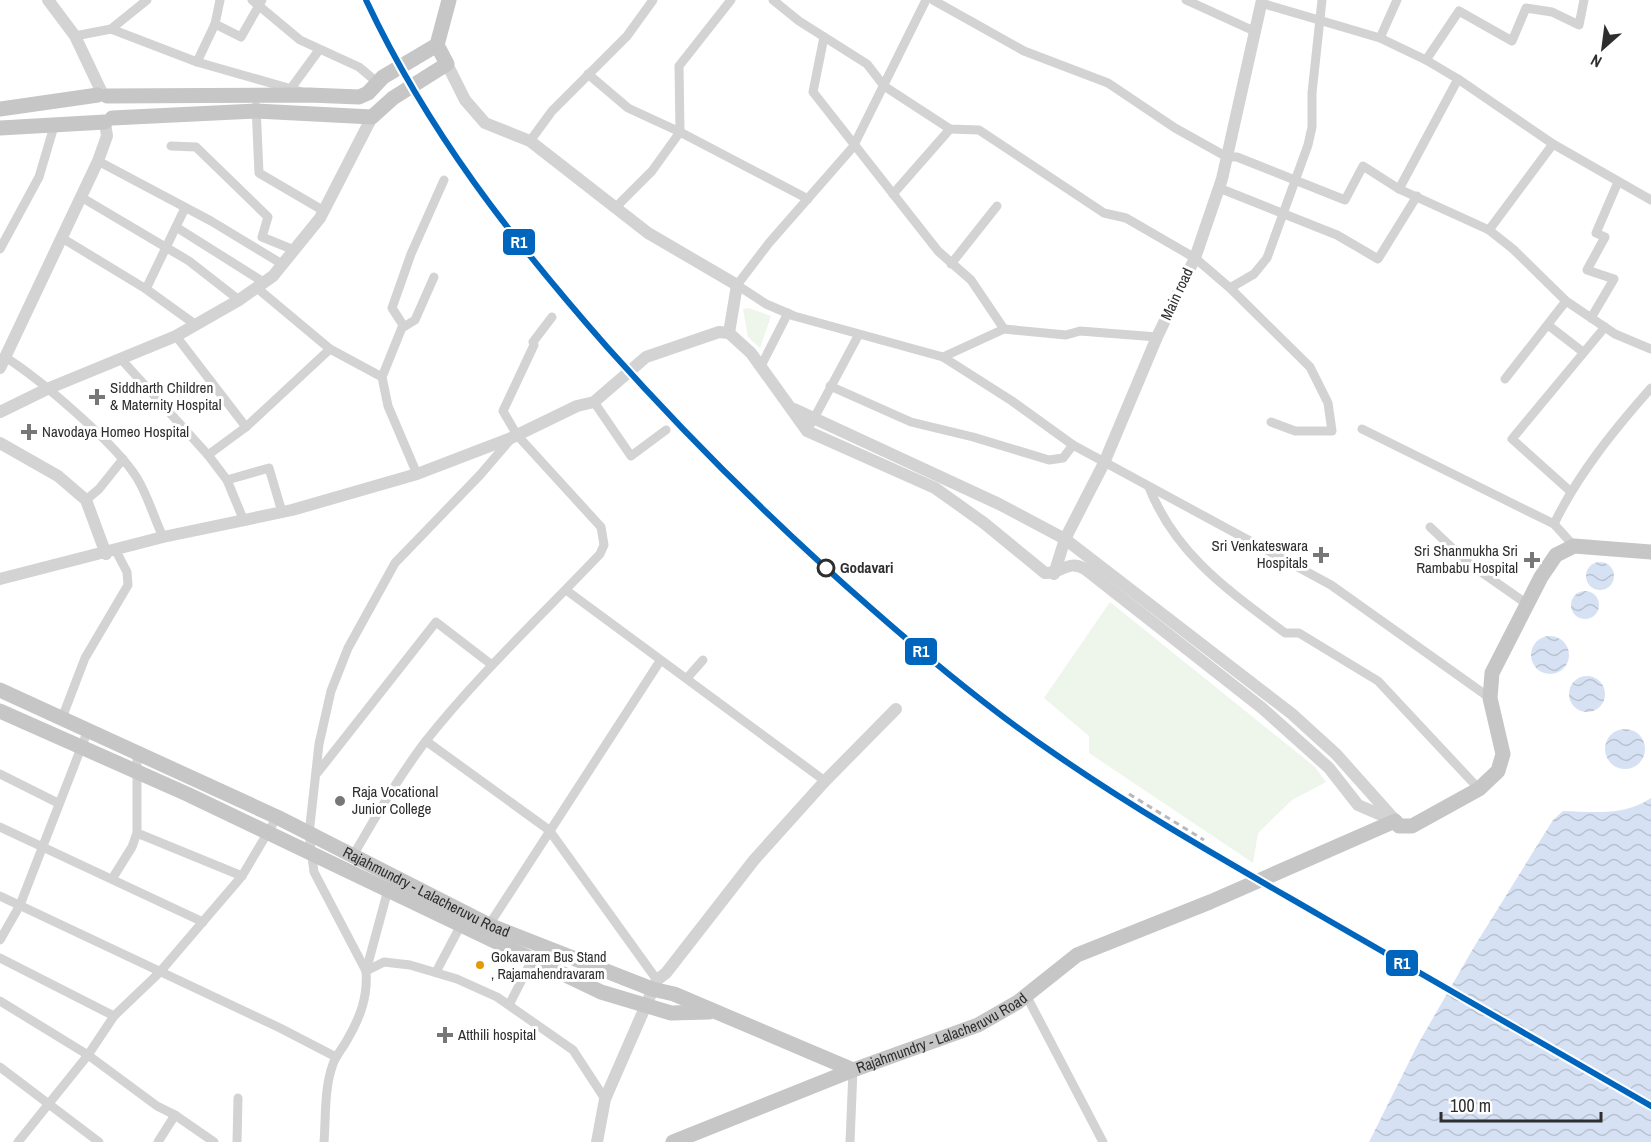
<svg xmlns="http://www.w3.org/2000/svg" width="1651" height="1142" viewBox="0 0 1651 1142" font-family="'Archivo Narrow',sans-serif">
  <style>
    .green { fill: #eef5eb }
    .water { fill: url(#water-waves) }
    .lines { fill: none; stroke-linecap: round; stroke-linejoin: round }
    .minor { stroke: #d3d3d3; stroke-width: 9 }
    .tertiary { stroke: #d3d3d3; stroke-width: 12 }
    .primary { stroke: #c6c6c6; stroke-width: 15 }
    .rail { stroke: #bababa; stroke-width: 3; stroke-dasharray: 6 4.5; stroke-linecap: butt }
    .rail-1-casing { stroke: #fff; stroke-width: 10 }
    .rail-1 { stroke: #0065bd; stroke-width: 6 }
    .poi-dot { fill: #777; stroke: #fff; stroke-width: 2 }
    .stop-dot { fill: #fff; stroke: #2e2e2e; stroke-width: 3 }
    .bus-dot { fill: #e39a05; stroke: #fff; stroke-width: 2 }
    .labels { text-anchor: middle; stroke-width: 6; stroke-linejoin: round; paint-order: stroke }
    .bus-label { font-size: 14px; fill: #2e2e2e; stroke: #fff; text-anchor: start }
    .street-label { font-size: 15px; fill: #2e2e2e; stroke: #fff }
    .poi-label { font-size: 15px; fill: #2e2e2e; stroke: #fff; text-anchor: start }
    .stop-label { font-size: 15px; font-weight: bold; fill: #2e2e2e; stroke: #fff; text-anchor: start }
    .line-badge { stroke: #fff; stroke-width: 2 }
    .badge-label { font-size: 16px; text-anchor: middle; font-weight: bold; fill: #fff }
  </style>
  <defs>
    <pattern id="water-waves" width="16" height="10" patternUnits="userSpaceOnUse" patternTransform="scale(1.5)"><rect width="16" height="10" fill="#d6e2f3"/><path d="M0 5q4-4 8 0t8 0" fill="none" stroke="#b8c2d1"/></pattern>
  </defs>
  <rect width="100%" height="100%" fill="#fff"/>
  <g class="green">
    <polygon points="749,308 771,316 760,348 748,337 743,309"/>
    <polygon points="1110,602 1315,767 1326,782 1292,800 1258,833 1253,863 1089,753 1089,736 1044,698"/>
  </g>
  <g class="water">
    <circle cx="1600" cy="576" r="14"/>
    <circle cx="1585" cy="605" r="14"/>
    <circle cx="1550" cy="655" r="19"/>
    <circle cx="1587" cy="694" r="18"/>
    <circle cx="1625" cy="749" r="20"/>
    <path d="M1651,798V1142H1369L1418,1044L1474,947L1553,820L1563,811C1594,812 1625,816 1651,798Z"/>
  </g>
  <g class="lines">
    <g class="minor">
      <polyline points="252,0 300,40 359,67 378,83"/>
      <polyline points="773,0 799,21 867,64 884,86 950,129 979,130 1104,213 1126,218 1195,258 1230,288 1310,367 1328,403 1332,431 1295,431 1271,422"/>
      <polyline points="926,0 853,147 769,243 737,285 766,304 794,316 943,357 1012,401 1073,445 1331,585 1490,698"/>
      <polyline points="933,0 1024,51 1108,83 1175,128 1227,157 1237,157 1345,200 1363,166 1399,189 1489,230 1513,249 1566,301 1615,334 1651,349"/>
      <polyline points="1186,0 1254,31"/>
      <polyline points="1261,3 1380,38 1426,60 1458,79 1553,144 1651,200"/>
      <polyline points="215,24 241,37 262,0"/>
      <polyline points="111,29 197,62 302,92"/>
      <polyline points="75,36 111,29 147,0"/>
      <polyline points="824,37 813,92 938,251 971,280 1004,329"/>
      <polyline points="1380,38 1397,0"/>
      <polyline points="1426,60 1459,11 1512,41 1526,8 1552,12 1579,25 1584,0"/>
      <polyline points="197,62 215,24 220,0"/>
      <polyline points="588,74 628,108 680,132 679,66 731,0"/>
      <polyline points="292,87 319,50"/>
      <polyline points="256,106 259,173 324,211"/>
      <polyline points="530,141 552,111 627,36 653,0"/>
      <polyline points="171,146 196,147 268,217 262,237 294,250"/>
      <polyline points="98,161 211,221 282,264"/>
      <polyline points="1219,188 1337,235 1378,259 1417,196"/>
      <polyline points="1399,189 1458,79"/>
      <polyline points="893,194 950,129"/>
      <polyline points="81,197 189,261 239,300"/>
      <polyline points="617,206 652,171 680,132 808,199"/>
      <polyline points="176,227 265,283"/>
      <polyline points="1489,230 1553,144"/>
      <polyline points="62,238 146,289 196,325"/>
      <polyline points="0,249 39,177 55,123"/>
      <polyline points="951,264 997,206"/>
      <polyline points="257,288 330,349 382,377"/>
      <polyline points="1230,288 1254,274 1267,258 1308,145 1312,127 1312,93 1322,0"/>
      <polyline points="146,289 185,208"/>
      <polyline points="1591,318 1614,279 1587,270 1605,237 1596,233 1618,182"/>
      <polyline points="1548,325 1583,352"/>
      <polyline points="402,328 415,320 434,277"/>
      <polyline points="176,336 246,427 330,349"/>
      <path d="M5,357C40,379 116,444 137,478C148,496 154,518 163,537"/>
      <polyline points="943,357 1004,329 1066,335 1080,331 1157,337"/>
      <polyline points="121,359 208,455 227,480 244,521"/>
      <polyline points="761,366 788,313"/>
      <polyline points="1505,379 1566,301"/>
      <polyline points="830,386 911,422 973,437 1049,460 1063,458 1073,445"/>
      <polyline points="594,402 631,456 666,430"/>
      <polyline points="811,424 858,336"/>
      <polyline points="1362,429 1554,524 1574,546"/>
      <polyline points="208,455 246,427"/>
      <polyline points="417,474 388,406 382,377 403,325 392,308 411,254 444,180"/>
      <polyline points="227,480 269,468 282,512"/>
      <path d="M1149,487C1175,554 1229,591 1285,633H1299L1378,681L1479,789"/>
      <polyline points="1570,491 1512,439 1605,327"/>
      <polyline points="86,500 99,489 123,459"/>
      <path d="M1554,524C1578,474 1614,430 1651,388"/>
      <polyline points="1430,527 1467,562 1527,604"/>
      <polyline points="566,590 825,781"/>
      <polyline points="687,678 703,660"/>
      <polyline points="62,718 85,658 128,585 127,572 116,551"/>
      <polyline points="426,741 549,830 657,980"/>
      <polyline points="318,772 436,622 492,665"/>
      <polyline points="0,774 58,803"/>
      <polyline points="0,827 203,922"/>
      <polyline points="137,833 242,876"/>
      <path d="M354,854C376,816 398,778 425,742C478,675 541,616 600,554L604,545L601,527L517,435L503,411L534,345L533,342L552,317"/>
      <polyline points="112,879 132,847 137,833 137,753"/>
      <polyline points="0,896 280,1028 336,1057"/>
      <polyline points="489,925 660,661"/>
      <polyline points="0,940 20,905 88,730"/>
      <polyline points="0,958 114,1016"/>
      <polyline points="366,971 384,962 410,965 457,979 497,997 573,1050 605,1099"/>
      <polyline points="366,971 389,886"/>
      <polyline points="436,972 463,921"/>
      <polyline points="1026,995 1103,1142"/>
      <polyline points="0,1001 88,1055 157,1106 175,1115 214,1142"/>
      <polyline points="509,1005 534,956"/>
      <polyline points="0,1067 99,1142"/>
      <polyline points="18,1142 88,1055 114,1016 159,973 242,876 277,817"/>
      <polyline points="158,1142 175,1115"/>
      <polyline points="237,1142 238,1098"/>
      <path d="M324,1142C326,1117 324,1088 333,1064C336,1055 343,1048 347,1040C360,1018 368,997 366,971L314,872L309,834L319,744L331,691L348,648L395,563L480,475L510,440"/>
      <polyline points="850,1142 853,1070"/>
    </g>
    <g class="tertiary">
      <polyline points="48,0 75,36 103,95"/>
      <polyline points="447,64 465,100 485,123 530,141 648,233 737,285 729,333"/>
      <polyline points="0,368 98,161 107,136 105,122"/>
      <polyline points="794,409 999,504 1065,539 1292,714 1336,754 1394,819"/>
      <polyline points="0,412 47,389 176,336 239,300 273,276 320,218 372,117"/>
      <polyline points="0,443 58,476 86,500 106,554"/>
      <polyline points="1054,574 1065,539 1104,463 1157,337 1195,258 1222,179 1262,0"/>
      <path d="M0,579L163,537L292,510L417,474L511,438L577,406L594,402L646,357L719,332L729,333L751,353L807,431L935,488L984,523L1045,573C1061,574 1068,559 1085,569L1262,708L1329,768L1358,805L1395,821"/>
      <polyline points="597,1142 605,1099 657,980 666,973 754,860 825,781 896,709"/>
    </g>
    <g class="primary">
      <polyline points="107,96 309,95 359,97 368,93 383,77 437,45"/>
      <polyline points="0,109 98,95"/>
      <polyline points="112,118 256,111 372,117 393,98 447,64 437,45 449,0"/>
      <polyline points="0,128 105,122"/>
      <path id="s1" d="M0,690L277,817L489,925L652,989L674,994L853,1070"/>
      <polyline points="0,711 187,794 601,992 671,1013 709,1012"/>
      <path id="s2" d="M673,1142L853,1070L978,1025L1018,1002L1077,955L1210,902L1395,821L1399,826H1412L1479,789L1498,771L1503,754L1490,698L1492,673L1541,577L1556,555L1574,546L1651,552"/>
    </g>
    <polyline class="rail" points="1129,794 1204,840"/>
    <defs>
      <path id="rail-1" d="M366,0C428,132 512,239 607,347C690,440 778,527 872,609C930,660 990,710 1055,754C1140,813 1231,864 1321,916C1431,980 1541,1043 1651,1106"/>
    </defs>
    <use href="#rail-1" class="rail-1-casing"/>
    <use href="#rail-1" class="rail-1"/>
  </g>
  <g class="poi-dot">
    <path d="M94 388h6v6h6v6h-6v6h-6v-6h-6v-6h6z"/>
    <path d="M26 423h6v6h6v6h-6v6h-6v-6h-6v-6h6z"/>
    <path d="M1318 546h6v6h6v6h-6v6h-6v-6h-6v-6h6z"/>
    <path d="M1529 551h6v6h6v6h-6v6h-6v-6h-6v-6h6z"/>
    <circle cx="340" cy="801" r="6"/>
    <path d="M442 1026h6v6h6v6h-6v6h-6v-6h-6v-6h6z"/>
  </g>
  <circle class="stop-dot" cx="826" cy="568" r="8"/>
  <circle class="bus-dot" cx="480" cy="965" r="5"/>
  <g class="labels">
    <g class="bus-label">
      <text x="491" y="962">Gokavaram Bus Stand<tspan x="491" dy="17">, Rajamahendravaram</tspan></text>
    </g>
    <g class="street-label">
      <text transform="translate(1177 294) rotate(-65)" y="5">Main road</text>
      <text dy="5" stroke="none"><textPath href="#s1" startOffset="472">Rajahmundry - Lalacheruvu Road</textPath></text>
      <text dy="5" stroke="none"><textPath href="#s2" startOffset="290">Rajahmundry - Lalacheruvu Road</textPath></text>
    </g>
    <g class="poi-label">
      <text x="110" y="393">Siddharth Children<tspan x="110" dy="17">&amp; Maternity Hospital</tspan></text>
      <text x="42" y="437">Navodaya Homeo Hospital</text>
      <text x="1308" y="551" text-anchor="end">Sri Venkateswara<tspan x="1308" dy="17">Hospitals</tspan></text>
      <text x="1518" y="556" text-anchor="end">Sri Shanmukha Sri<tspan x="1518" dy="17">Rambabu Hospital</tspan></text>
      <text x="352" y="797">Raja Vocational<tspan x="352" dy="17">Junior College</tspan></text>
      <text x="458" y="1040">Atthili hospital</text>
    </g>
    <g class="stop-label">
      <text x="840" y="573">Godavari</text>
    </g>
  </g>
  <g class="line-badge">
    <rect x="502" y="228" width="34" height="28" rx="6" fill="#0065bd"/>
    <rect x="904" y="637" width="34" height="29" rx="6" fill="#0065bd"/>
    <rect x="1385" y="949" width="34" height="28" rx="6" fill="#0065bd"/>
  </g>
  <g class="badge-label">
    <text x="519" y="248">R1</text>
    <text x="921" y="657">R1</text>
    <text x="1402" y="969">R1</text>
  </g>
  <g transform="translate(1603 48) rotate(208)" stroke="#ffffff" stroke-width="4.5" paint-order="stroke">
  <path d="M0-4.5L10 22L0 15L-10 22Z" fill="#2e2e2e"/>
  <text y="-9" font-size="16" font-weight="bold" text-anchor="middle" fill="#2e2e2e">N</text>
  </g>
  <path d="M1441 1112v9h160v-9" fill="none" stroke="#2e2e2e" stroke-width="3"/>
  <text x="1450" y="1112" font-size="18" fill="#2e2e2e" stroke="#ffffff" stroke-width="4.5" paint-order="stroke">100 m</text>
</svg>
